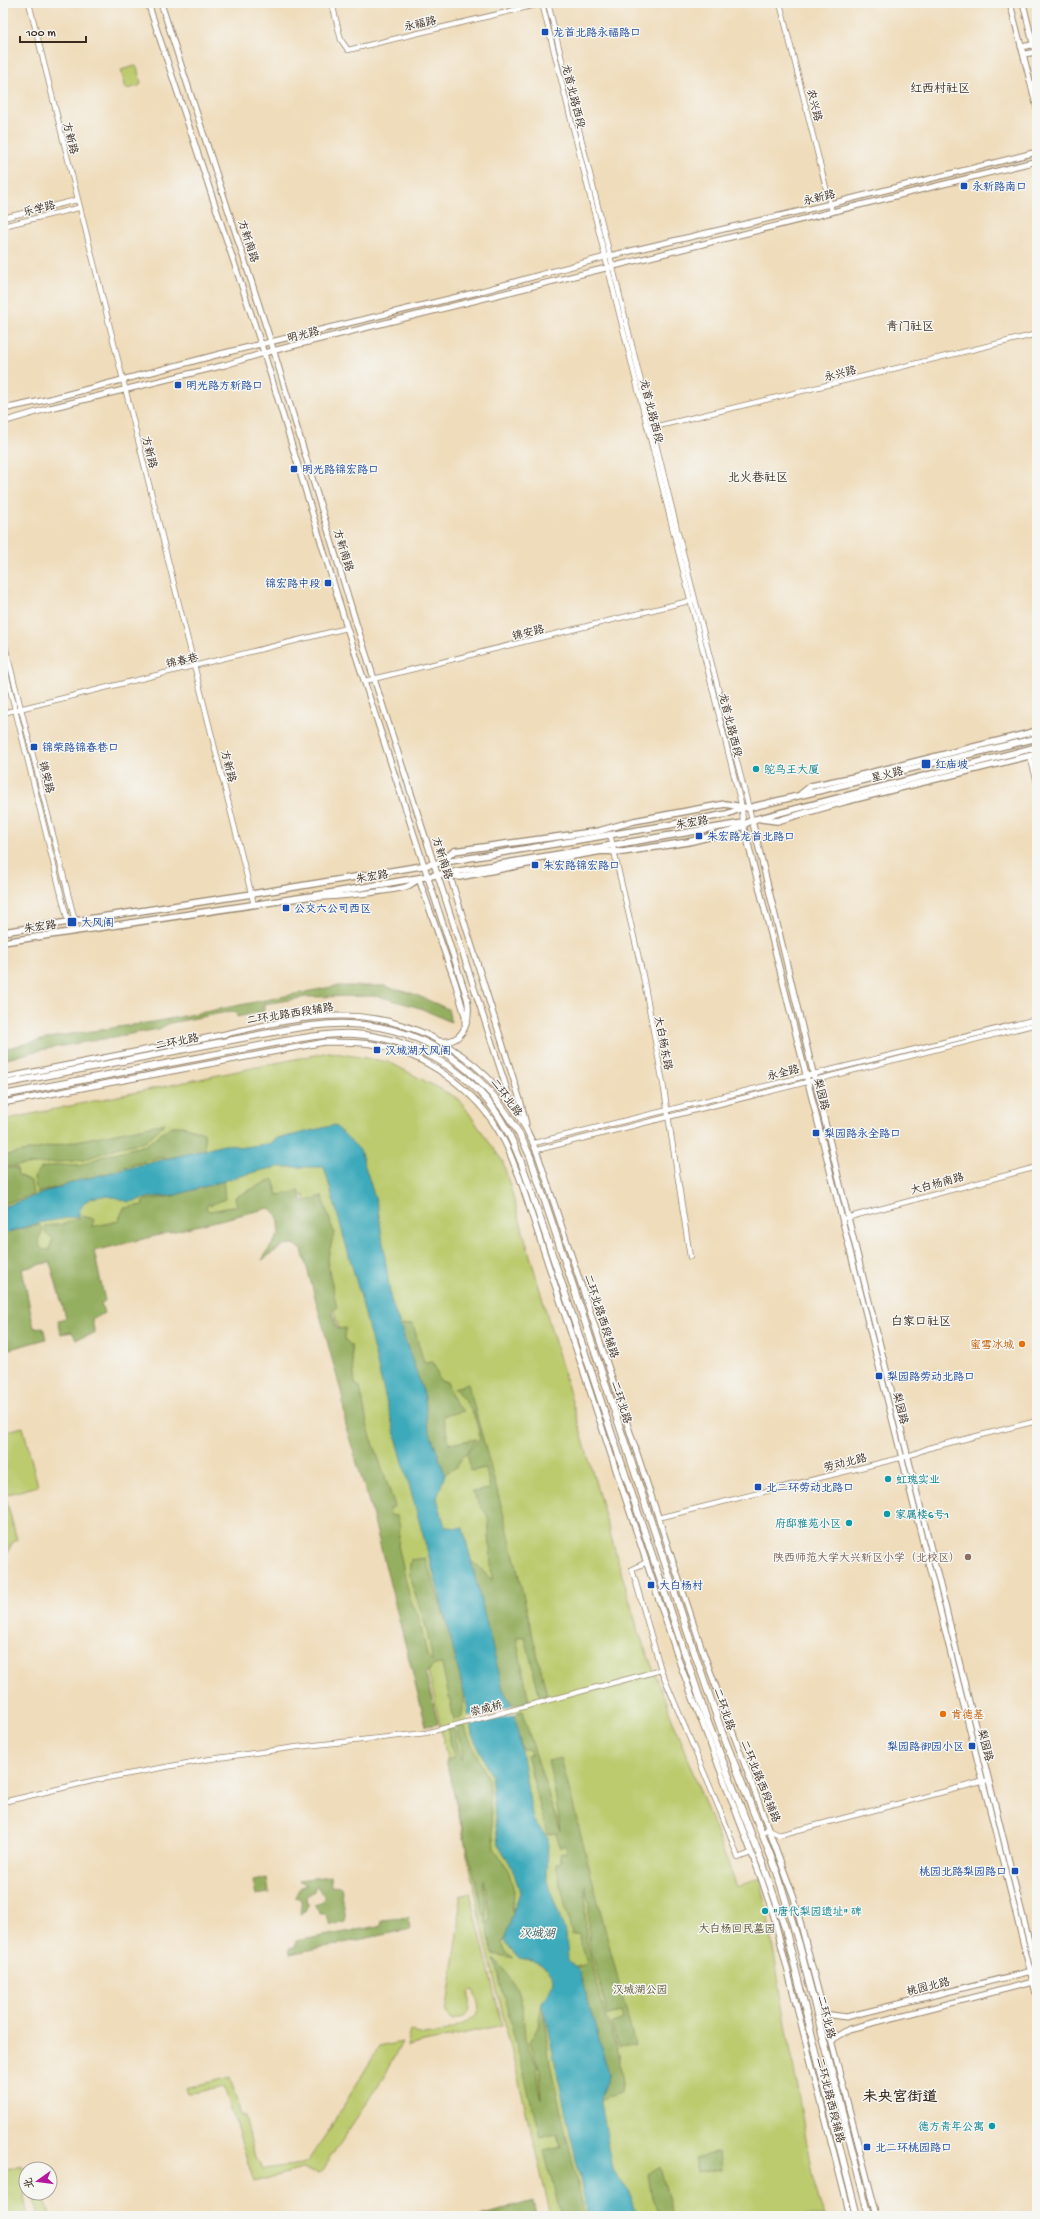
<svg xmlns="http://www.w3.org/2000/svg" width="1040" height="2219" viewBox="0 0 1040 2219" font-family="'Gochi Hand','LXGW WenKai TC',sans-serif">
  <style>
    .green { fill: #bccb6e; stroke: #7c7a46 }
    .forest { fill: #95af61; stroke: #686c40 }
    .water { fill: #3caabb; stroke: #3c6a6c }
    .pier { fill: #efdcba }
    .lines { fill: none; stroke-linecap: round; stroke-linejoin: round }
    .tertiary-casing { stroke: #95836c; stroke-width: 6 }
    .secondary-casing { stroke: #95836c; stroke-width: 7 }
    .primary-casing { stroke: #95836c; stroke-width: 8 }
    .trunk-casing { stroke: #95836c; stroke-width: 8 }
    .tertiary { stroke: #fff; stroke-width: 4.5 }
    .secondary { stroke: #fff; stroke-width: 5 }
    .primary { stroke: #fff; stroke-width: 5.5 }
    .trunk { stroke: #fff; stroke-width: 6 }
    .transit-dot { fill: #1a4fb4; stroke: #f6f6f2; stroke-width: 1.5 }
    .culture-dot { fill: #0f9aa8; stroke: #f6f6f2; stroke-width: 1.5 }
    .food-dot { fill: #e8710a; stroke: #f6f6f2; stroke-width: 1.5 }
    .education-dot { fill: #8d6e63; stroke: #f6f6f2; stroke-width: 1.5 }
    .labels { text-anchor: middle; stroke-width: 3; stroke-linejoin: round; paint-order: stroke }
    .street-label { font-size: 11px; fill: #3b2a1e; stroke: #f6f6f2 }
    .transit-label { font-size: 11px; fill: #164399; stroke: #f6f6f2; text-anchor: start }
    .culture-label { font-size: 11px; fill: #0d838f; stroke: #f6f6f2; text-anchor: start }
    .food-label { font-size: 11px; fill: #c56008; stroke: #f6f6f2; text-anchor: end }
    .education-label { font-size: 11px; fill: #785e54; stroke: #f6f6f2; text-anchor: end }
    .park-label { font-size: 11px; fill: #5b5232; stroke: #f6f6f2 }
    .neighbourhood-label { font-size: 12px; fill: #3b2a1e; stroke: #f6f6f2 }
    .water-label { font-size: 12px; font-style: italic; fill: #3b5d5d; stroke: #f6f6f2 }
    .district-label { font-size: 15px; font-weight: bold; fill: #3b2a1e; stroke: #f6f6f2 }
  </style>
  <rect width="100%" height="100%" fill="#f6f6f2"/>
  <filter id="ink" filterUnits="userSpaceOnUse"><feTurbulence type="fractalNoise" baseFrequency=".025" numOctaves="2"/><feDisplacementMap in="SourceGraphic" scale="8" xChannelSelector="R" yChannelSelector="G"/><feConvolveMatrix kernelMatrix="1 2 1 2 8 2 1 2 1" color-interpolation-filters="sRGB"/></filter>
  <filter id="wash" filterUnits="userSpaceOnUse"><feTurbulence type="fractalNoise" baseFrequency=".012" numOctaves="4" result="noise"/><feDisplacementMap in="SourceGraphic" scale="16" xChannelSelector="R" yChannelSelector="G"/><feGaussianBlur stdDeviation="0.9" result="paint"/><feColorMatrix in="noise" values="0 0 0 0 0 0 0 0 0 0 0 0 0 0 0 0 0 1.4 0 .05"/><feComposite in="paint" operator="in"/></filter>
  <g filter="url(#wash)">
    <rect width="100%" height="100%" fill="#efdcba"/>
    <g class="green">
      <polygon points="135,66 137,67 141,83 139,86 126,89 121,70"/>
      <polygon points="329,1052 389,1062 459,1099 503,1162 638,1630 737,1887 761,1878 813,2180 824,2216 551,2216 485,1940 432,1687 304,1195 285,1196 3,1273 3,1120"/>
      <polygon points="23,1427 38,1486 5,1495 17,1540 12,1543 8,1552 3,1556 3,1432"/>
      <path d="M470,1892L502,2025L407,2046L411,2031C414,2032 417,2035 420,2035C431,2036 473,2024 478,2013C481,2006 475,1995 473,1989L469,1993C469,2010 472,2016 453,2020L446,2013L459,1927L460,1895Z"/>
      <polygon points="402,2042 385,2075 320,2173 302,2169 254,2182 224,2087 188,2094 186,2088 230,2077 241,2116 245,2116 255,2158 263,2169 302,2164 307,2162 329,2130 379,2047"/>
      <path d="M22,2165C24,2174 30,2187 24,2196L28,2216H3V2170Z"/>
      <polygon points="32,2193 43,2193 50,2216 38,2216"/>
    </g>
    <g class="forest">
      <polygon points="336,986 384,986 414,994 448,1009 451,1022 420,1008 378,996 307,997 264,1004 264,1011 237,1017 236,1012 232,1011 170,1023 159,1029 40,1050 3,1060 3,1049 58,1036 159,1021"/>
      <polygon points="165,1123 145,1142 119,1147 83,1160 3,1167 3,1156"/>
      <polygon points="171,1126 183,1126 204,1133 205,1151 170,1158 159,1158 121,1168 104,1178 91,1178 37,1193 34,1178 41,1168 58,1165 80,1166 103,1156 146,1145"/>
      <polygon points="9,1168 17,1168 18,1175 31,1181 33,1195 3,1204 3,1170"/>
      <path d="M223,1178L225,1199L211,1205L208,1203L206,1209L210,1211L237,1206L235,1197L273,1179L278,1195L299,1191L303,1202L322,1196L334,1233L327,1261L337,1308L332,1310L337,1329L346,1328L345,1340L351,1345L355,1384L360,1387L368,1428L395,1506L389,1509L390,1515L397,1516L400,1527L398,1545L411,1604L418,1615L427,1655L432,1662C431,1644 425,1622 419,1605C414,1589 406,1576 411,1560L425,1558C435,1587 473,1693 461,1718L454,1720L442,1664L434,1665L426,1674L438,1724L426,1726L371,1509L346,1427L342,1395L302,1250L294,1244L284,1245L262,1260L280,1232L278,1215L269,1208L94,1251L105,1301L101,1303L104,1313L92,1320L95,1334L76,1339L72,1332L61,1334L58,1320L66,1318L50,1262L22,1269L34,1328L43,1327L46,1339L3,1351V1233L39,1224L43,1230L38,1240L41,1249L49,1250L53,1238L46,1234L44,1226L65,1224L82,1216L94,1219L92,1227L118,1221L124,1208L143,1205L145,1200L173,1196Z"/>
      <polygon points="413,1324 424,1363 433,1362 440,1381 447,1382 455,1404 464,1411 443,1416 449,1444 476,1439 455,1468 439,1477 398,1326"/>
      <path d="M468,1384L507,1527L547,1695L540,1698L525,1637H516L529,1701L510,1706L498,1683L464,1554L492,1580L488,1517L472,1492L490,1489L486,1468L471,1471L467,1453L480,1438C474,1410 472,1409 454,1388Z"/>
      <path d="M522,1711L560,1831C558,1808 554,1785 548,1761L561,1758L635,2045L619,2047L611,2024L623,2019L621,2012L608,2015L589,1942V1905L585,1885L586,1939L601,2000L619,2054L622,2083L621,2093L597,2100L603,2065L587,1996L572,1968L587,1964L579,1934L572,1935L557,1869V1864L561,1862L560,1853L568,1851L564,1845L560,1848L556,1833L547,1834L527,1755L531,1754L530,1749H522L512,1713Z"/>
      <polygon points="463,1725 488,1780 494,1848 508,1869 514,1891 512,1921 502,1943 505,1951 514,1958 493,1954 487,1928 489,1918 487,1890 483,1879 486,1901 486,1925 446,1761 454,1757 447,1728 453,1727 461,1760 463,1754 456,1726"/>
      <polygon points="330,1876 331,1886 341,1887 345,1913 345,1922 331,1925 326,1914 320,1914 314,1905 321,1903 325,1897 316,1885 314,1891 307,1896 308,1905 305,1912 300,1914 302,1899 295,1897 300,1887 307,1885 299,1880"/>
      <polygon points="267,1878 269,1893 256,1895 253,1881"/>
      <polygon points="409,1917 411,1929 290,1954 289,1948 296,1947 296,1941 373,1927 381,1925 382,1920"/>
      <polygon points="494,1958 518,1989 523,2010 525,2039 537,2066 539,2087 542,2099 540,2071 530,2042 538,2027 542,2002 550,2064 585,2216 561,2216 544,2151 561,2147 558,2133 540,2137"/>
      <polygon points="719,2152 721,2169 698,2173 695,2158"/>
      <polygon points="660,2167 673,2216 660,2216 652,2198 648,2175"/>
      <polygon points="533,2201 536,2216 480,2216"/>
    </g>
    <path class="water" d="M335,1125L360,1150L378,1208L391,1300L425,1397L427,1424L445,1474L437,1498L445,1527L463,1528L503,1689L514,1710L533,1820L548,1838L547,1881L566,1934L568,1961L579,1971L609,2074L600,2097L613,2170L630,2192L637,2216H588L542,2002C565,1974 548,1963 519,1958L504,1941L520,1892L512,1867L498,1844L491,1776L472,1734L467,1705L439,1593L388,1408L361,1298L324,1167H278L258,1171L176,1195L152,1197L129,1202L114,1197L102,1196L91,1198L84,1203L79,1211V1216L38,1223L3,1234V1207L80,1180L224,1145C231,1144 236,1147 243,1147C245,1147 267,1144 268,1144C275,1141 277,1136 285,1137Z"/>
    <polygon class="pier" points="514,1706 517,1714 469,1726 467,1717"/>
  </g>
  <g filter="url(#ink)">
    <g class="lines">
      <defs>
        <g id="tertiary">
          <polyline points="29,3 254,905"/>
          <polyline points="332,3 341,40 348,50 544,3"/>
          <polyline points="542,3 742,808 743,823"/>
          <polyline points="548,3 679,537 752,820"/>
          <polyline points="780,3 832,212"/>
          <polyline points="3,218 77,200"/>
          <polyline points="3,226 78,208"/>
          <polyline points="650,428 1037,334"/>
          <polyline points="3,638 75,921"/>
          <polyline points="3,661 68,922"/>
          <polyline points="365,681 693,600"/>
          <polyline points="3,713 347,628"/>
          <polyline points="1030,756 1037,783"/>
          <polyline points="610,834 643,976 664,1089 690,1257"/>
          <polyline points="534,1143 1037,1019"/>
          <polyline points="537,1150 1037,1024"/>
          <polyline points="846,1218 1037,1167"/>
          <polyline points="658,1518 908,1456 929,1448 1037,1421"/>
          <polyline points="647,1562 632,1569 661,1670 729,1832 738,1858 751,1853"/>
          <polyline points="3,1802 96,1780 204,1760 297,1747 426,1733 661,1670"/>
          <polyline points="762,1832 769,1829 779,1835 985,1781"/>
        </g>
        <g id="secondary">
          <path d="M148,3L264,353L347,628L467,998C471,1016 466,1044 441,1041"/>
          <polyline points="161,3 271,342 357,626 510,1099"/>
          <polyline points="1010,3 1037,108"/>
          <polyline points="1023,3 1037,60"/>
          <polyline points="1021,47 1037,44"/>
          <polyline points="1024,54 1037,52"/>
          <polyline points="3,409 50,399 220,354 478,292 605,257 830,204 1037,152"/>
          <polyline points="3,422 50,408 225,365 264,353 1037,161"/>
          <polyline points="752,820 848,1217 1037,1973"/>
          <polyline points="743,823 1037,1998"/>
          <polyline points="449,873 521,1103 526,1124"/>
          <path d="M310,897C323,899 396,891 408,886C412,884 416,881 419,879L455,982L465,1016V1024"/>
          <path d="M3,1078C68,1065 132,1052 197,1040C243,1031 292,1016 340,1016C430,1015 509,1075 539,1158L702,1649L794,1898L877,2216"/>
          <path d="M3,1103L325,1042C340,1042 356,1042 371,1044C424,1052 477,1090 502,1137C509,1149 513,1163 519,1176L680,1664L761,1878L774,1917L850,2216"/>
          <polyline points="825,2014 846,2017 1032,1971"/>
          <polyline points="831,2040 849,2029 1037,1981"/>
        </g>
        <g id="primary">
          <polyline points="801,794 811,786 854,777 1037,731"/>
          <polyline points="761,819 777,821 847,801 1037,754"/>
          <polyline points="444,860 454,851 599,831 634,821 725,804 748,808 1037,738"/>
          <polyline points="549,860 602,851 623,852 688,842 733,831 752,820 1037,747"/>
          <polyline points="449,874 459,877 532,863"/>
          <polyline points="3,932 252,894 669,825 727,814 742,808"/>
          <polyline points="3,942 312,896 743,823"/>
        </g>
        <g id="trunk">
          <path d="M3,1084L279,1031C302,1027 325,1023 349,1024C434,1026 497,1082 530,1156L695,1654L722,1732L777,1872L799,1944L869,2216"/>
          <path d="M3,1095L285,1041C308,1037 331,1033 354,1034C411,1038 469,1069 500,1118C511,1136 519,1155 526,1176L707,1720L764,1867L785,1928L857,2216"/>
        </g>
      </defs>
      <use href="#tertiary" class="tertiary-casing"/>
      <use href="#secondary" class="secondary-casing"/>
      <use href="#primary" class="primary-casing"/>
      <use href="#trunk" class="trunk-casing"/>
      <use href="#tertiary" class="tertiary"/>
      <use href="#secondary" class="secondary"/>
      <use href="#primary" class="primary"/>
      <use href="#trunk" class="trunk"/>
    </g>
  </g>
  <g class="transit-dot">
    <rect x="541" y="28" width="8" height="8" rx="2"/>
    <rect x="960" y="182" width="8" height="8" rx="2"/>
    <rect x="174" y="381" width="8" height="8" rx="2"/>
    <rect x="290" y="465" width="8" height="8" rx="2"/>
    <rect x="324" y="579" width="8" height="8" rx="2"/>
    <rect x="30" y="743" width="8" height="8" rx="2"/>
    <rect x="921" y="759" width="10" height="10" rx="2"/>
    <rect x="695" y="832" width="8" height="8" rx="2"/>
    <rect x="531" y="861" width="8" height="8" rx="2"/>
    <rect x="282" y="904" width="8" height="8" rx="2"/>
    <rect x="67" y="917" width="10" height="10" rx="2"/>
    <rect x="373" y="1046" width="8" height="8" rx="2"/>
    <rect x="812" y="1129" width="8" height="8" rx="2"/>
    <rect x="875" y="1372" width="8" height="8" rx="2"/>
    <rect x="754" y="1483" width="8" height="8" rx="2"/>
    <rect x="647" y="1581" width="8" height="8" rx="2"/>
    <rect x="968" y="1742" width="8" height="8" rx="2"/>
    <rect x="1011" y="1867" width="8" height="8" rx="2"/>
    <rect x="863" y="2143" width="8" height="8" rx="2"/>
  </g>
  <g class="culture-dot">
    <circle cx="756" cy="769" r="4"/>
    <circle cx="888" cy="1479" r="4"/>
    <circle cx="887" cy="1514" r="4"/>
    <circle cx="849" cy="1523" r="4"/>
    <circle cx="765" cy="1911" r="4"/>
    <circle cx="992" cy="2126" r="4"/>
  </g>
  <g class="food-dot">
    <circle cx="1022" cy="1344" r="4"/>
    <circle cx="943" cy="1714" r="4"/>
  </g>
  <circle class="education-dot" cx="968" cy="1557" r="4"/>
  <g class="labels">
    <g class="street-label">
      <text transform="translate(420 23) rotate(-13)" y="4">永福路</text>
      <text transform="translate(574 96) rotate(76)" y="4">龙首北路西段</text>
      <text transform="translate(815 105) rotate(76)" y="4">农兴路</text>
      <text transform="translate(71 138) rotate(76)" y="4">方新路</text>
      <text transform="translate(819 197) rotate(-14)" y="4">永新路</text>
      <text transform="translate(39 208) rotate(-14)" y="4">乐学路</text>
      <text transform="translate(249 241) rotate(72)" y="4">方新南路</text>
      <text transform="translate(303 334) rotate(-14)" y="4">明光路</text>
      <text transform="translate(840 373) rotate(-14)" y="4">永兴路</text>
      <text transform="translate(652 411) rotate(76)" y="4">龙首北路西段</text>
      <text transform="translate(150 452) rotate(76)" y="4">方新路</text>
      <text transform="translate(344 550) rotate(73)" y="4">方新南路</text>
      <text transform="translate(528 632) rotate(-14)" y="4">锦安路</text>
      <text transform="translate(182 660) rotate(-13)" y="4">锦春巷</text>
      <text transform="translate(731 725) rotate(76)" y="4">龙首北路西段</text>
      <text transform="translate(229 766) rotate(76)" y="4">方新路</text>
      <text transform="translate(887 774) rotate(-14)" y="4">星火路</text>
      <text transform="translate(47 777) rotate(76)" y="4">锦荣路</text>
      <text transform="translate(692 822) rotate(-9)" y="4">朱宏路</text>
      <text transform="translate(443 858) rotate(72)" y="4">方新南路</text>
      <text transform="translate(372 876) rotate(-9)" y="4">朱宏路</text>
      <text transform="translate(40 926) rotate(-8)" y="4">朱宏路</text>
      <text transform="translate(290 1013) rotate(-9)" y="4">二环北路西段辅路</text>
      <text transform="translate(177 1041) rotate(-11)" y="4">二环北路</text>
      <text transform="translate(664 1043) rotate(79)" y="4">大白杨东路</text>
      <text transform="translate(783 1072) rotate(-14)" y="4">永全路</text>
      <text transform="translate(822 1094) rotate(76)" y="4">梨园路</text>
      <text transform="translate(507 1097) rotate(53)" y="4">二环北路</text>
      <text transform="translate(937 1183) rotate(-15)" y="4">大白杨南路</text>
      <text transform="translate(602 1316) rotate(72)" y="4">二环北路西段辅路</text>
      <text transform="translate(622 1402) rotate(72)" y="4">二环北路</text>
      <text transform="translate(901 1408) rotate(76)" y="4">梨园路</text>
      <text transform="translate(845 1462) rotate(-14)" y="4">劳动北路</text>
      <text transform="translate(486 1708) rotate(-14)" y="4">崇威桥</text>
      <text transform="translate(725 1709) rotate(71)" y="4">二环北路</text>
      <text transform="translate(986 1745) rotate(76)" y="4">梨园路</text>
      <text transform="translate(761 1781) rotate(68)" y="4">二环北路西段辅路</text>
      <text transform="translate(928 1986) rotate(-14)" y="4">桃园北路</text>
      <text transform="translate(827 2017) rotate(76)" y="4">二环北路</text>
      <text transform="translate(831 2100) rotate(76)" y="4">二环北路西段辅路</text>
    </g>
    <g class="transit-label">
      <text x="553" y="36">龙首北路永福路口</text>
      <text x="972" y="190">永新路南口</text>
      <text x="186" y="389">明光路方新路口</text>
      <text x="302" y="473">明光路锦宏路口</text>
      <text x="320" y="587" text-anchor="end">锦宏路中段</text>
      <text x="42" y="751">锦荣路锦春巷口</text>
      <text x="935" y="768">红庙坡</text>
      <text x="707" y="840">朱宏路龙首北路口</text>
      <text x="543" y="869">朱宏路锦宏路口</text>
      <text x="294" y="912">公交六公司西区</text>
      <text x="81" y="926">大风阁</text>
      <text x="385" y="1054">汉城湖大风阁</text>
      <text x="824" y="1137">梨园路永全路口</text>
      <text x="887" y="1380">梨园路劳动北路口</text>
      <text x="766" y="1491">北二环劳动北路口</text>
      <text x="659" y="1589">大白杨村</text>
      <text x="964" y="1750" text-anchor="end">梨园路御园小区</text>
      <text x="1007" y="1875" text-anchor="end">桃园北路梨园路口</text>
      <text x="875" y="2151">北二环桃园路口</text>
    </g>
    <g class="culture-label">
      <text x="764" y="773">鸵鸟王大厦</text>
      <text x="896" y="1483">虹瑰实业</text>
      <text x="895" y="1518">家属楼6号1</text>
      <text x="841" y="1527" text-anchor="end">府邸雅苑小区</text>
      <text x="773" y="1915">"唐代梨园遗址" 碑</text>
      <text x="984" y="2130" text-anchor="end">德方青年公寓</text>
    </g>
    <g class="food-label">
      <text x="1014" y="1348">蜜雪冰城</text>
      <text x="951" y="1718" text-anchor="start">肯德基</text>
    </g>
    <g class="education-label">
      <text x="960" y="1561">陕西师范大学大兴新区小学（北校区）</text>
    </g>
    <g class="park-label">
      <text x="737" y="1932">大白杨回民墓园</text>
      <text x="640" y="1993">汉城湖公园</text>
    </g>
    <g class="neighbourhood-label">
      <text x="940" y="92">红西村社区</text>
      <text x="910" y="330">青门社区</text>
      <text x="758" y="481">北火巷社区</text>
      <text x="921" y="1325">白家口社区</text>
    </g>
    <g class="water-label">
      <text x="537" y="1937">汉城湖</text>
    </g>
    <g class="district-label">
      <text x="900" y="2101">未央宫街道</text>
    </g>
  </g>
  <rect width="1040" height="2219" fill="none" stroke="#f6f6f2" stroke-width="16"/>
  <g transform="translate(38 2181) rotate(256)"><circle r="19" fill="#f6f6f2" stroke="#aba49d"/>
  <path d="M0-3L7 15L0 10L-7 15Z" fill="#b5179e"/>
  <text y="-6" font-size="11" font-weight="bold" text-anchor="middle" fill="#3b2a1e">北</text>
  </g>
  <path d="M20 36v6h66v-6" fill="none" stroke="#3b2a1e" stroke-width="2"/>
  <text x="26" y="36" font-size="12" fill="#3b2a1e" stroke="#f6f6f2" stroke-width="3" paint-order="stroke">100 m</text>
</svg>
